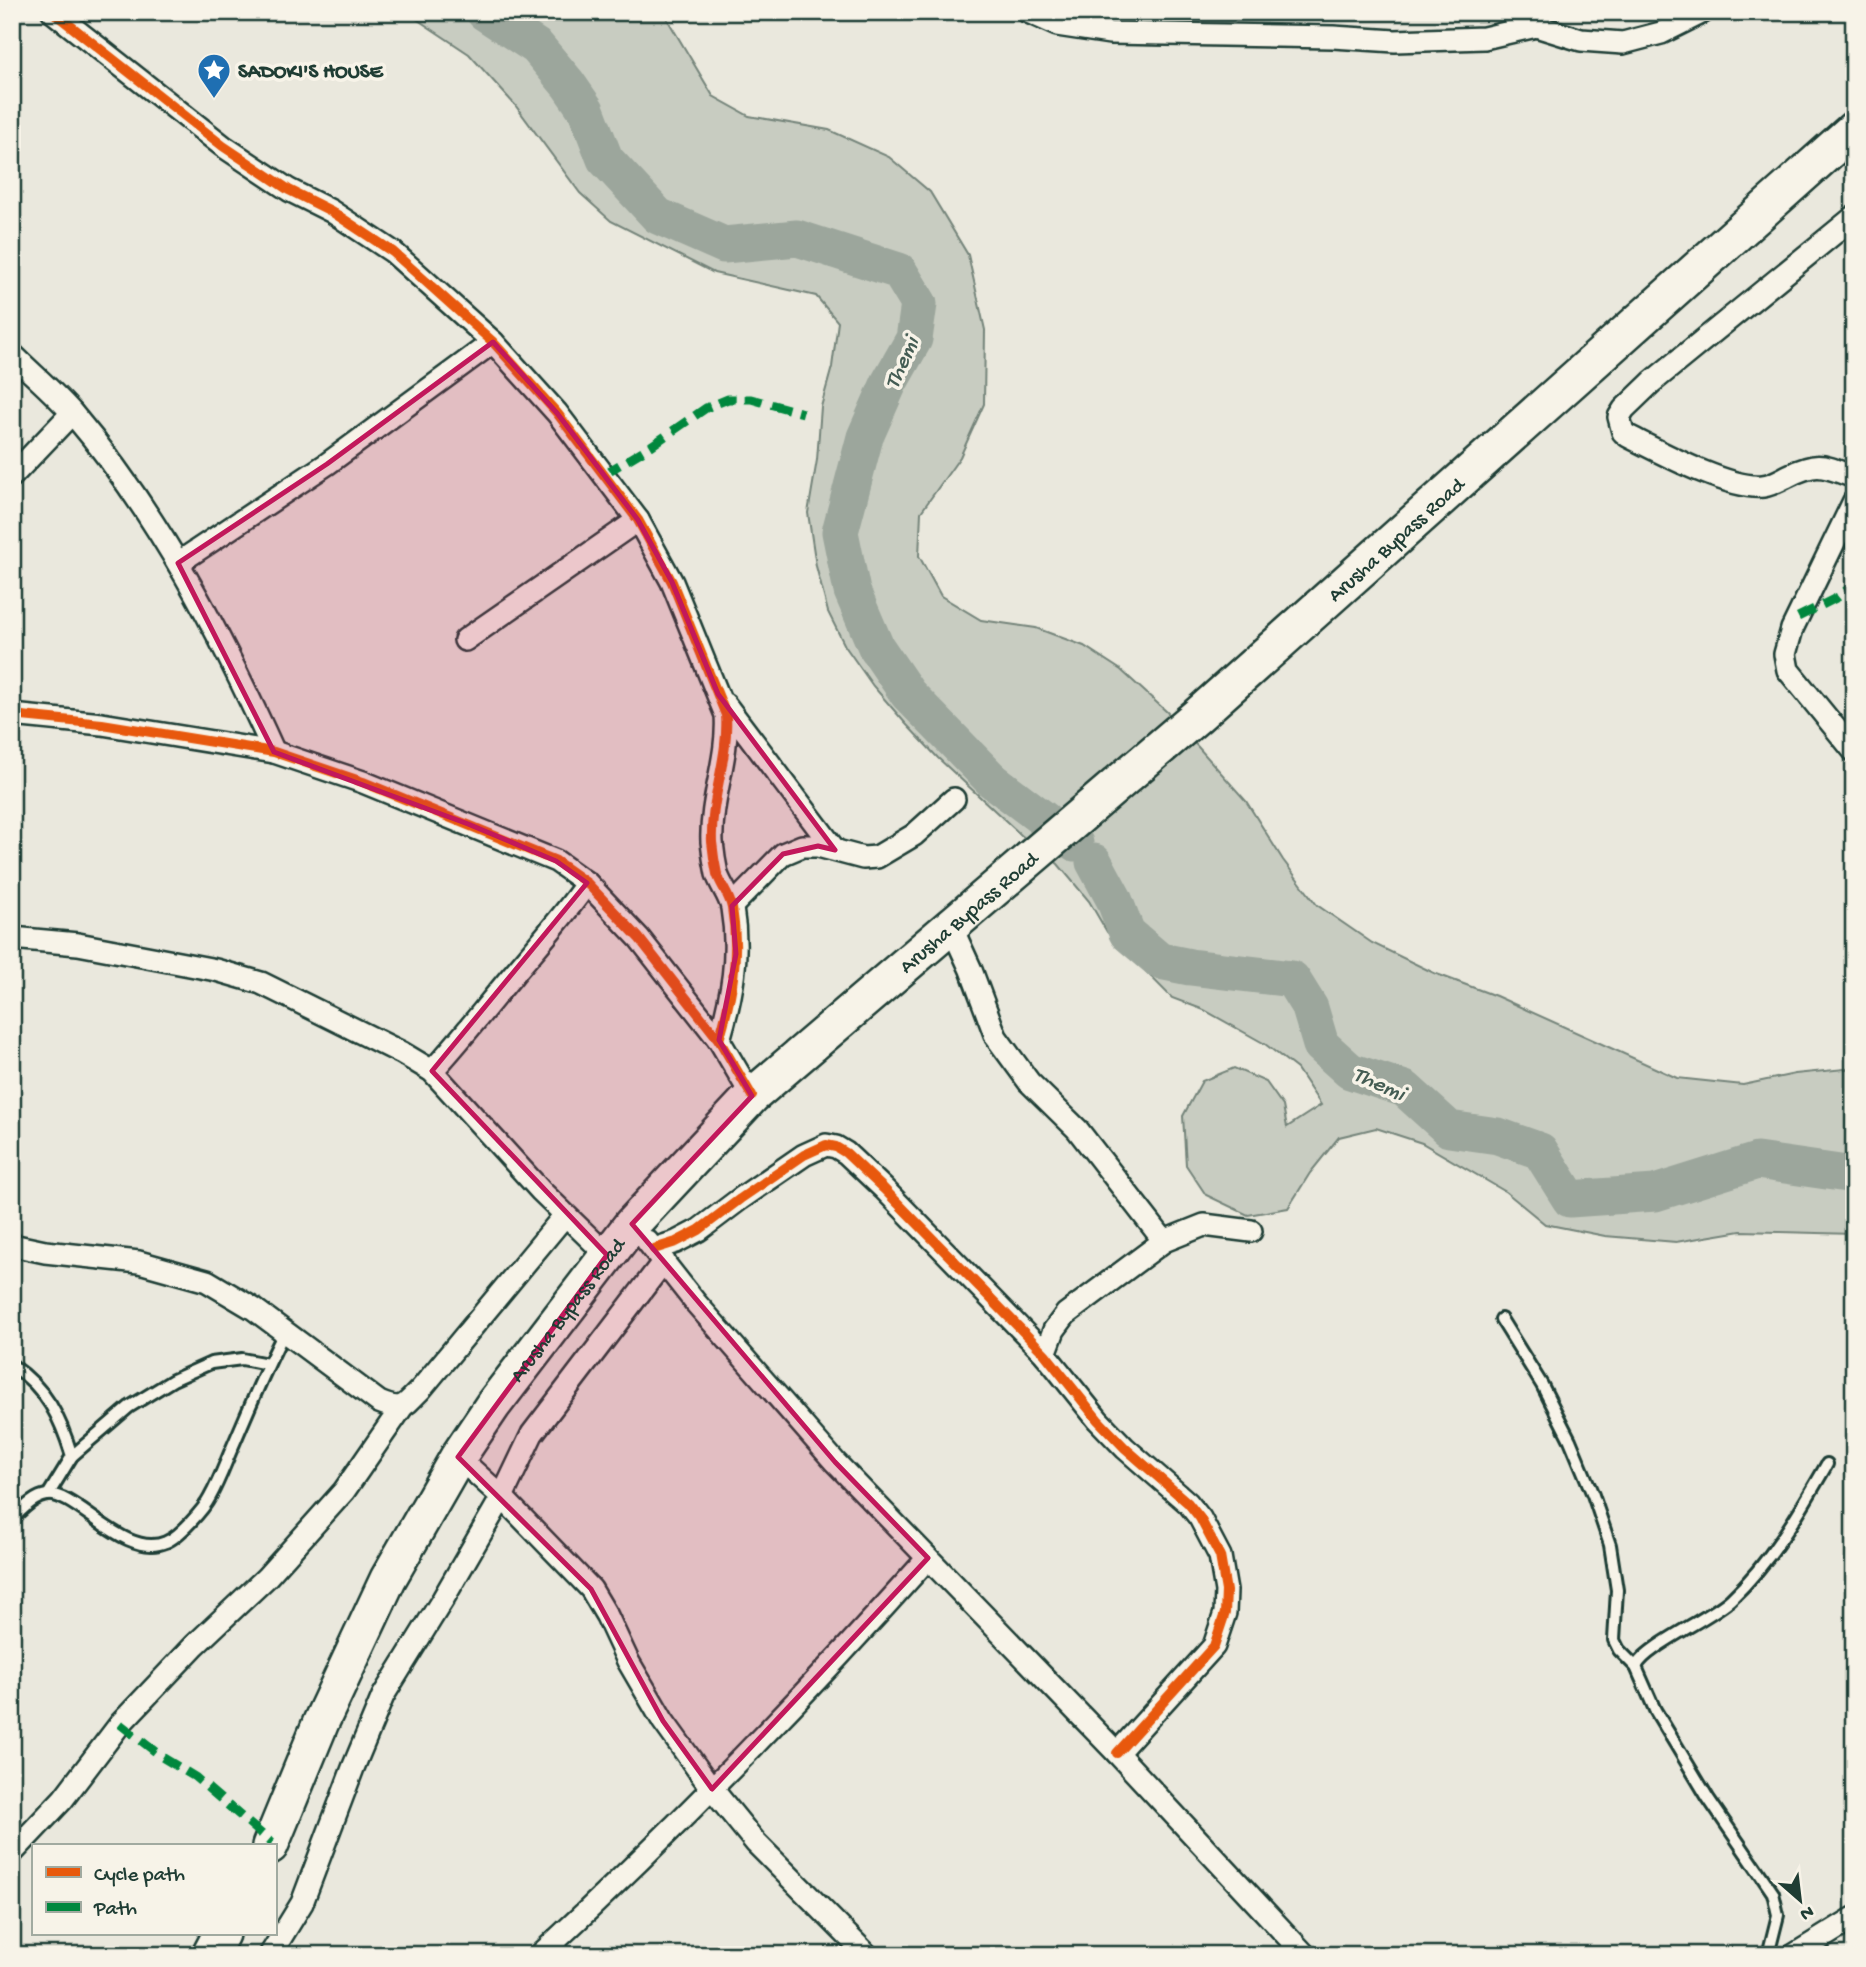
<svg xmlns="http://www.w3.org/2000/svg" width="1866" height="1967" viewBox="0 0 1866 1967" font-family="'Gochi Hand',sans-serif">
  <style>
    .green { fill: #c8ccc1; stroke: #74847a; stroke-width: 2 }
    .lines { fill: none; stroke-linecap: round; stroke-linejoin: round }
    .river { stroke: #9ca69c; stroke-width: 37 }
    .service-casing { stroke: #1f3d34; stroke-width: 16 }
    .minor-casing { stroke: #1f3d34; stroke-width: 26 }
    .primary-casing { stroke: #1f3d34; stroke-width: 40 }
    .service { stroke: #f7f3e8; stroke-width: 10 }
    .minor { stroke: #f7f3e8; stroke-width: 21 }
    .primary { stroke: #f7f3e8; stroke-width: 35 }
    .quiet { stroke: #00873e; stroke-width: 9; stroke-dasharray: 18 9; stroke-linecap: butt }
    .cycleway-casing { stroke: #f7f3e8; stroke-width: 15 }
    .cycleway { stroke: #e8590c; stroke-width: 10 }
    .marked { fill: #c2185b; fill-opacity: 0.2; stroke: #c2185b; stroke-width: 5; stroke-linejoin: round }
    .labels { text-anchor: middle; stroke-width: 7; stroke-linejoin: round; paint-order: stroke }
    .poi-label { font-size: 21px; font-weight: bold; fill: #1f3d34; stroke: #f7f3e8; text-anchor: start }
    .street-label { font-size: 21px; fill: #1f3d34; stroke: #f7f3e8 }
    .water-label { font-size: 23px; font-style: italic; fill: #445c53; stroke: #f7f3e8 }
  </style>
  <rect width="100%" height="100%" fill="#eae8dd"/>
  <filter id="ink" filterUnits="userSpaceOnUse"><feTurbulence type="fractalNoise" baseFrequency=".0143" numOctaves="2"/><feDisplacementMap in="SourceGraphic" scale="14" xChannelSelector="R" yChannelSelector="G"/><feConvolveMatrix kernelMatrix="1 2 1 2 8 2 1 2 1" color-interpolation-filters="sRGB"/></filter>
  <g filter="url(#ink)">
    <polygon class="green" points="406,12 663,12 713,96 749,116 829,130 889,157 930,192 968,255 985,330 984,404 960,457 921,512 919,556 941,596 981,620 1036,628 1084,646 1121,670 1167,712 1246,801 1283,860 1317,905 1372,943 1434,973 1496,996 1677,1078 1743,1085 1795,1074 1854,1068 1854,1234 1741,1231 1676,1242 1605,1236 1545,1224 1506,1192 1422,1143 1376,1128 1339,1137 1310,1173 1288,1208 1248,1215 1206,1195 1186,1165 1183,1116 1202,1081 1234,1068 1266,1082 1283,1106 1287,1127 1321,1105 1297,1069 1265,1044 1204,1010 1172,998 1107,932 1089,901 1058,864 1021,835 938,758 906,724 873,686 845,646 828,612 816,566 808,513 817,460 821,407 832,367 838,322 816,296 714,273 611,221 580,193 515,105 469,54"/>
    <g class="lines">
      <g class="river">
        <polyline points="484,12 537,47 568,84 586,110 605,159 658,216 724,245 797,238 899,271 919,304 914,339 889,383 865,437 840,532 852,591 876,647 908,694 992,780 1075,843"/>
        <polyline points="1094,862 1114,899 1127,933 1160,961 1190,967 1292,979 1310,1008 1321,1045 1350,1071 1405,1089 1449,1129 1498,1136 1540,1151 1570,1199 1655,1193 1757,1161 1854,1175"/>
      </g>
      <defs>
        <g id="service">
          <polyline points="1501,1319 1542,1385 1570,1440 1593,1495 1610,1545 1617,1590 1614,1640 1619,1650 1636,1667 1655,1710 1708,1798 1773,1893 1778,1915 1768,1955"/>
          <path d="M12,1365C47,1389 60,1417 72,1456"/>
          <polyline points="48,1495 72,1456 129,1407 173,1380 211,1363 242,1359 268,1364"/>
          <path d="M12,1519C22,1510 33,1497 47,1495C76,1491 124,1560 166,1542C179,1537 204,1509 210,1497C219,1481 225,1464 232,1448C249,1409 265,1369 285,1331"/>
          <path d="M1636,1667C1644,1647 1711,1618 1731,1599C1771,1562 1800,1511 1827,1464"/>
        </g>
        <g id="minor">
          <path d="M53,12L223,146L289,190L331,211L393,252L493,342L557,413L638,520L672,582L726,715C729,758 710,799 712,842C713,852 715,865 717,874C721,886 730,896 732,908C740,955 732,996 719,1040"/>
          <polyline points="1028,12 1057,25 1110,33 1333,37 1395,41 1484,38 1536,26 1581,40 1623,43 1661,33 1703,12"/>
          <path d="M1854,217L1652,382L1624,409L1619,417L1623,432L1628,436C1660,452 1730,490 1763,486C1772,485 1780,480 1788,476C1819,461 1823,466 1854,477"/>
          <path d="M12,354C32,374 55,393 73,414C159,515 220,633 274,752"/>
          <polyline points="12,476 72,413"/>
          <polyline points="1854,501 1792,629 1785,654 1788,670 1854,751"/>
          <polyline points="178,563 327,464 493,342"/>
          <polyline points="465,640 638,520"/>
          <polyline points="725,704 835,850"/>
          <polyline points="12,715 102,724 274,752 363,782 556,861 587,883 639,938 719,1040 752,1096"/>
          <polyline points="732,906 783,854 802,846 818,846 863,858 877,857 914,835 954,799"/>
          <polyline points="951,926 971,970 996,1037 1029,1082 1077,1129 1164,1241"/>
          <polyline points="12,938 78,944 216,970 261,983 402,1053 432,1071 541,1191 607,1255"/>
          <path d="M432,1071C461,1040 485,1008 512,976C538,945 564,916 587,883"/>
          <polyline points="647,1241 695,1302 835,1462 1117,1753 1305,1955"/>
          <path d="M12,1245L45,1252L139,1262L207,1281L254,1309L379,1402C403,1412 404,1406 421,1389L565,1215"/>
          <polyline points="654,1249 676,1242 699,1230 740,1199 804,1155 826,1145 836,1147 846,1153 884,1189 1045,1354 1098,1420 1125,1448 1188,1503 1200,1518 1220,1556 1226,1591 1225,1613 1214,1646 1117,1753"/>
          <polyline points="1045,1354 1054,1330 1066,1314 1164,1241 1204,1225 1251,1231"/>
          <polyline points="458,1457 502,1497 591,1589 607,1616 628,1661 663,1721 712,1789 756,1843 867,1955"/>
          <polyline points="12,1853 63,1799 120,1724 195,1645 266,1578 344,1491 402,1407"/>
          <polyline points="270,1955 302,1903 353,1768 383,1696 443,1599 502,1497 532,1434 664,1261"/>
          <path d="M540,1955C676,1829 805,1696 928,1558"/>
          <polyline points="1794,1955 1854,1918"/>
        </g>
        <g id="primary">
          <path id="s1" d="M270,1846L321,1722L388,1579L458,1457L493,1405L632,1224L752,1096L1197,716L1854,129"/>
          <polyline points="210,1955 221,1934"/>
        </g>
      </defs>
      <use href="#service" class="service-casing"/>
      <use href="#minor" class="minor-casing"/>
      <use href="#primary" class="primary-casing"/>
      <use href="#service" class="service"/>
      <use href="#minor" class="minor"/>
      <use href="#primary" class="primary"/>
      <g class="quiet">
        <polyline points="604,474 651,446 706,408 728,399 751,399 803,413"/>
        <polyline points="1798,617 1838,597 1854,584"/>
        <polyline points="120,1724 162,1757 195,1777 272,1843"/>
      </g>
      <defs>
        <g id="cycleway">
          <path d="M53,12L223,146L289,190L331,211L393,252L493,342L557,413L638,520L672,582L726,715C729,758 710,799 712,842C713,852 715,865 717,874C721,886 730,896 732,908C740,955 732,996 719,1040"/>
          <polyline points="12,715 102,724 274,752 363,782 556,861 587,883 639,938 719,1040 752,1096"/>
          <polyline points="654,1249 676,1242 699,1230 740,1199 804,1155 826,1145 836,1147 846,1153 884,1189 1045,1354 1098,1420 1125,1448 1188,1503 1200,1518 1220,1556 1226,1591 1225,1613 1214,1646 1117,1753"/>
        </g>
      </defs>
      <use href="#cycleway" class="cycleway-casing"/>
      <use href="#cycleway" class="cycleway"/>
    </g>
  </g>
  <path class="marked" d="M493,342L557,413L638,520L672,582L718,694L835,850L818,846L783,854L732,906L736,954L719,1040L752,1096L632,1224L835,1462L928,1558L712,1789L663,1721L591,1589L458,1457L607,1255L432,1071L587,883L556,861L468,824L274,752L178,563L327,464Z"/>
  <defs>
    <symbol id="sight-pin" viewBox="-11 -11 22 30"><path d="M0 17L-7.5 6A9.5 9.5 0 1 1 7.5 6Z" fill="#1f6fb2" stroke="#f7f3e8"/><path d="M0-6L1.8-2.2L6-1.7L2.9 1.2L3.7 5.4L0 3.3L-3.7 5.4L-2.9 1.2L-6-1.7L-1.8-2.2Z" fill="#fff"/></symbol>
  </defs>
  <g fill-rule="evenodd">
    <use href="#sight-pin" x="195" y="51" width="38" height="52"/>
  </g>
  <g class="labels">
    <g class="poi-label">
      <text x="238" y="77">SADOKI'S HOUSE</text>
    </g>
    <g class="street-label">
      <text dy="7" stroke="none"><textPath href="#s1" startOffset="1750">Arusha Bypass Road</textPath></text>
      <text dy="7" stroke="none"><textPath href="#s1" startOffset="1183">Arusha Bypass Road</textPath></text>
      <text dy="7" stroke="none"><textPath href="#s1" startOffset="616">Arusha Bypass Road</textPath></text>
    </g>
    <g class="water-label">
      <text transform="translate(900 362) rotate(-66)" y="8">Themi</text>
      <text transform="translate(1380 1082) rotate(24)" y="8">Themi</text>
    </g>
  </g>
  <rect width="1866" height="1967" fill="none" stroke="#f7f3e8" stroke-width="42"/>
  <rect x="21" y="21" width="1824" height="1925" fill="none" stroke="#1f3d34" stroke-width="2.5" filter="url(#ink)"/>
  <rect x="32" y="1844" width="245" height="91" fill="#f7f3e8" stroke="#a1aaa0" stroke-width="2"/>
  <rect x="46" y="1867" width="35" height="10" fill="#e8590c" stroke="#a1aaa0" stroke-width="2"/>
  <text x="94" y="1880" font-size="21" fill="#1f3d34">Cycle path</text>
  <rect x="46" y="1902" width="35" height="10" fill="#00873e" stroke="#a1aaa0" stroke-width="2"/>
  <text x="94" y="1914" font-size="21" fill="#1f3d34">Path</text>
  <g transform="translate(1800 1900) rotate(152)" stroke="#f7f3e8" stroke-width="5" paint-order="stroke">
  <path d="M0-5L12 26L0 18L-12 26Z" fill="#1f3d34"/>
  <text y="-10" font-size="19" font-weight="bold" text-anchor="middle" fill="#1f3d34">N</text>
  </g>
</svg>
